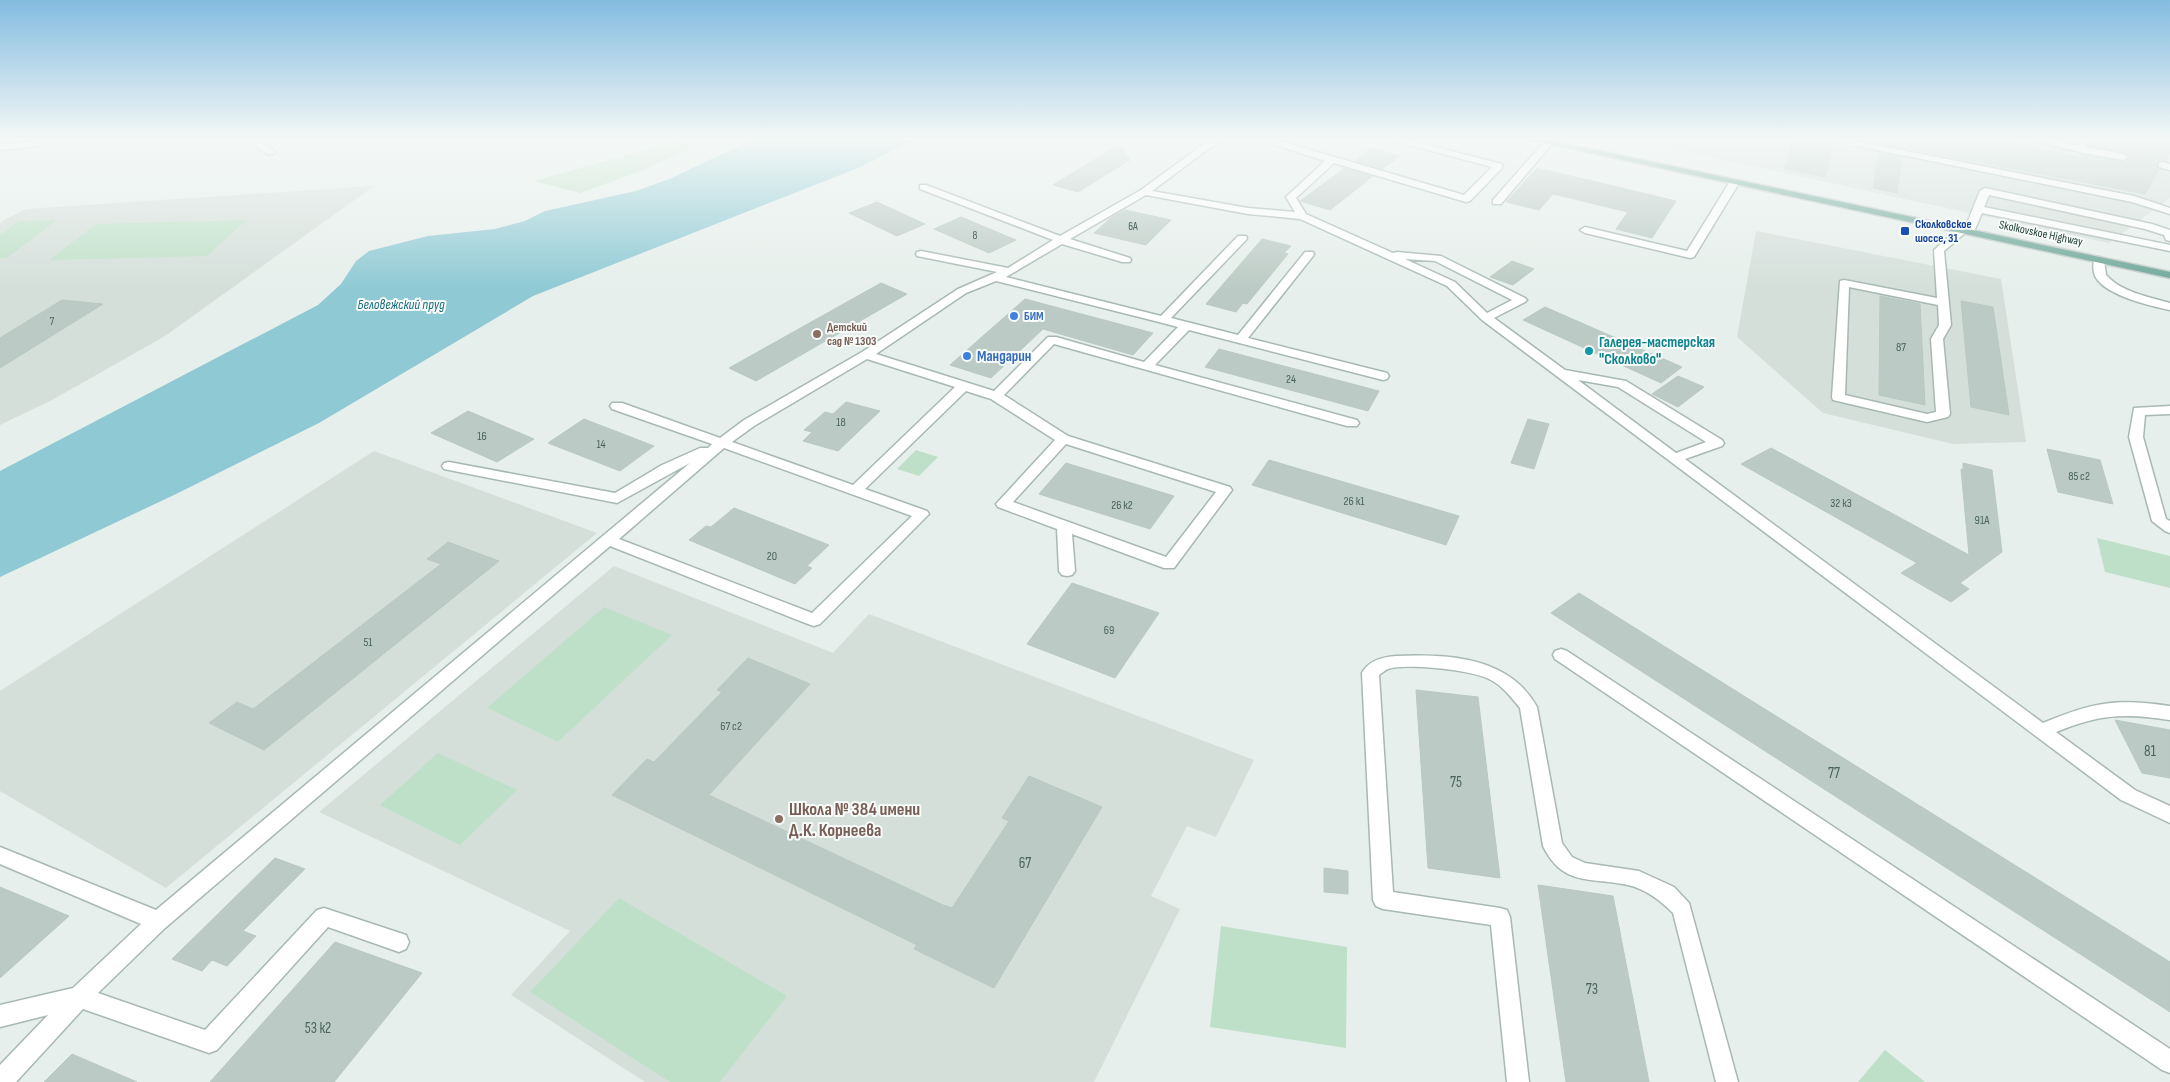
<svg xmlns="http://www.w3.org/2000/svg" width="2170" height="1082" viewBox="0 0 2170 1082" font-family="'Sofia Sans Condensed',sans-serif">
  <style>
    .built { fill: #d4dfda }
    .green { fill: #bfe0c8 }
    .water { fill: #8ec9d4 }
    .building { fill: #bbcac4; stroke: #b8c9c2 }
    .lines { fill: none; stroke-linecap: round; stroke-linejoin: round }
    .minor-tunnel { stroke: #bfccc8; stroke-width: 10; stroke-dasharray: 10 5; stroke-linecap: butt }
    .minor-casing { stroke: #a8b8b2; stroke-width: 3 }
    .major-casing { stroke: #c2cac8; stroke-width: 3 }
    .minor { fill: #fff; fill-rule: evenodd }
    .major { fill: #6aa596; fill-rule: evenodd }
    .transit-dot { fill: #1a4fb4; stroke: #f7fbf9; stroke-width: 2 }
    .shop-dot { fill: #3f7fe0; stroke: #f7fbf9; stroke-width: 2 }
    .education-dot { fill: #8d6e63; stroke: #f7fbf9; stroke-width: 2 }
    .culture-dot { fill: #0f9aa8; stroke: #f7fbf9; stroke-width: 2 }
    .labels { text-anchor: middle; stroke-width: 4; stroke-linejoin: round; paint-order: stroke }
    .far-number-label { font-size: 11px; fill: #4a645c }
    .far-transit-label { font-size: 12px; font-weight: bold; fill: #164399; stroke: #f7fbf9; text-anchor: start }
    .far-street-label { font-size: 12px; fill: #24423a; stroke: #f7fbf9 }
    .far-shop-label { font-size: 12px; font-weight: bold; fill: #366cbe; stroke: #f7fbf9; text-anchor: start }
    .far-education-label { font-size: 12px; font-weight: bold; fill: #785e54; stroke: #f7fbf9; text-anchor: start }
    .number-label { font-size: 12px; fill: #4a645c }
    .far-water-label { font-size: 14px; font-style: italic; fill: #1c6f80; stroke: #f7fbf9 }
    .culture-label { font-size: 15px; font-weight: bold; fill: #0d838f; stroke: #f7fbf9; text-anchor: start }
    .shop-label { font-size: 15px; font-weight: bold; fill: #366cbe; stroke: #f7fbf9; text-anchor: start }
    .near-number-label { font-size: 15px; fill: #4a645c }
    .near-education-label { font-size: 18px; font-weight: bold; fill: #785e54; stroke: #f7fbf9; text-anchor: start }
  </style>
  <rect width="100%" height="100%" fill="#e6efeb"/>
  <g class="built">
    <polygon points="1622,138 2170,138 2170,198 2109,243"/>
    <polygon points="374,186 165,336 52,400 0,425 0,223 6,219 26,209"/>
    <polygon points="1756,231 2001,279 2026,442 1953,444 1823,413 1737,337"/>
    <polygon points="374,451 597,533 166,888 0,791 0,691"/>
    <polygon points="614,566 833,653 869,614 1254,760 1216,837 1187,826 1151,896 1180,909 1094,1082 645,1082 511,995 570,931 319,812"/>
  </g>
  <g class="green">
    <polygon points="677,141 695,146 646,169 580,193 534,181"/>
    <polygon points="57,220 7,258 0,258 0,235 19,221"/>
    <polygon points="246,220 207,256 49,260 96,224"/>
    <polygon points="916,450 938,457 919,476 897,469"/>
    <polygon points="2097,538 2170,556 2170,588 2105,572"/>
    <polygon points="604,607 672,635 558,742 487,708"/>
    <polygon points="438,753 517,790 460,845 380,805"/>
    <polygon points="619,898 787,996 720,1082 670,1082 530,992"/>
    <polygon points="1221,926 1347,947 1346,1048 1210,1027"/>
    <polygon points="1885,1050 1925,1082 1858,1082"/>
  </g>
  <polygon class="water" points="755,138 909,138 910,141 863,166 533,296 319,423 174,495 0,577 0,471 318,305 341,284 356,261 369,251 428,236 495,229 525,221 545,211 636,191 672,178"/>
  <g class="building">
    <polygon points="1794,138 1817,138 1834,143 1825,177 1784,169"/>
    <polygon points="1882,138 1904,138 1903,149 1881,144"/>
    <polygon points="1912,138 1983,138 2079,157 2081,154 2123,162 2130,158 2124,152 2088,146 2094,138 2170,138 2170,152 2165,161 2157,162 2157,167 2159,169 2145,194 1911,149"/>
    <polygon points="1120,144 1130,160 1078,192 1053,185"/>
    <polygon points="1371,148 1400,156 1382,169 1355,161"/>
    <polygon points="1879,152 1902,157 1897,193 1873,188"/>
    <polygon points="1345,168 1373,176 1330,210 1300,201"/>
    <polygon points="1537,168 1676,201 1652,238 1616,229 1628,212 1553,194 1539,210 1506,202"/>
    <polygon points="877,202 925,224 897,236 849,213"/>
    <polygon points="1125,210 1171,220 1146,245 1094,233 1111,218"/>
    <polygon points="961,217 1016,240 989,253 934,229"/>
    <polygon points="1262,239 1291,246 1284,253 1288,254 1247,304 1243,303 1236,312 1206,304"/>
    <polygon points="1512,261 1534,269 1513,285 1490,277"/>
    <polygon points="881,283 907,294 756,381 729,368"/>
    <polygon points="1880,296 1920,304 1925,405 1879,395"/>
    <polygon points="1025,299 1153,333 1133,355 1043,329 991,378 950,365"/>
    <polygon points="62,300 103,304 0,368 0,338"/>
    <polygon points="1961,301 1993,307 2009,415 1971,407"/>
    <polygon points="1545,307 1682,367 1661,383 1523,320"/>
    <polygon points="1219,349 1379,391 1368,411 1205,367"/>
    <polygon points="1678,376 1704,387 1678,407 1652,394"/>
    <polygon points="846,402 880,411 838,451 803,441 812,432 804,430 825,412 833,414"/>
    <polygon points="468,411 534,439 497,462 431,433"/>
    <polygon points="584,419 654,446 620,471 548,443"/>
    <polygon points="1528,419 1549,424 1534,469 1511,463"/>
    <polygon points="1771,448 1969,555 1961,469 1963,470 1963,463 1992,470 2002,552 1960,583 1969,589 1951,602 1901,573 1917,563 1741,464"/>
    <polygon points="2047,449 2100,460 2113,504 2058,492"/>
    <polygon points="1269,460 1459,516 1446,545 1252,485"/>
    <polygon points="1066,463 1174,496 1150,529 1039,494"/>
    <polygon points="734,508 829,545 807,566 812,568 795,584 689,540 706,526 711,527"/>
    <polygon points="448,542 499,561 264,750 209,723 237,702 253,709 441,564 427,559"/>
    <polygon points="1072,583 1159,613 1115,678 1027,644"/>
    <polygon points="1579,593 2170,962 2170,1012 1551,613"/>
    <polygon points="748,658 810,684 709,795 943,905 952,908 1009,821 1002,818 1029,776 1102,807 994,988 914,949 917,945 612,795 647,759 654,762 722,692 717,690"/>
    <polygon points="1416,690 1478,697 1500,878 1428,868"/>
    <polygon points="2115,720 2170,730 2170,778 2142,773"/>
    <polygon points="275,858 305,869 243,931 256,936 227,966 212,960 202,971 172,959"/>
    <polygon points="1324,868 1348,871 1348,894 1324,892"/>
    <polygon points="1538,885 1613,896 1649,1082 1566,1082"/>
    <polygon points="0,887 69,916 0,978"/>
    <polygon points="335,942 422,973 334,1082 210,1082"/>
    <polygon points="72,1054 137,1082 44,1082"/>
  </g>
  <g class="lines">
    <polyline class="minor-tunnel" points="2123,157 2162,165"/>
    <defs>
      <g id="minor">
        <polygon points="35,138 44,138 40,146 0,150 0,144 34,142"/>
        <polygon points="245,138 256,138 275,152 273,154 267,154"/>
        <path d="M1212,138H1223L1152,191L1248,208L1295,212L1286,197L1325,161L1254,138H1270L1464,195L1492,167L1383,138H1400L1502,164V168L1470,201L1466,202L1334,163L1296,198L1306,214L1393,253L1397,252L1441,256L1525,298L1527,300L1525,302L1494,318L1565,370L1626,381L1722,440L1724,443L1722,446L1685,459L2043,723C2093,702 2116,698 2170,706V720C2123,713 2100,714 2056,732L2135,790L2170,806V823L2121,800L1482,320L1447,286L1300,219L1248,214L1146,195L1070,239L1130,258L1131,260L1130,262H1122L1062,244L1006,277L1161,316L1238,236H1246L1247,238L1246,240L1171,318L1238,335L1305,252H1313L1314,254L1313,256L1248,338L1387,373L1389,376L1387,379L1383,380L1189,330L1155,365L1357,420L1359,423L1357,426H1347L1054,344L1004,395L1068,436L1230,487L1232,490L1174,568H1164L1072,534L1075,571L1072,575L1067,576L1062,575L1059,571L1057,529L998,507L996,504L1055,440L991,399L966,391L865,489L927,511L929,514L820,624L814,626L808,624L610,546L165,928L98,993L205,1030L317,910L324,908L406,935L409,942L406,949L399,952L328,927L217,1050L209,1053L83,1009L16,1082H0V1065L48,1015L0,1027V1005L73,988L141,924L0,864V847L156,910L690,463L617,503L449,470L444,469L442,466L444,463L449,462L615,493L662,465L700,448H708L712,444L612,409L610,406L612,403H622L720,438L744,420L862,352L958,289L997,272L917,256L916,254L917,252L921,251L1008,268L1053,240L920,189V185H926L1060,236L1141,190ZM1405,259L1435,261L1512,300L1487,313L1455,282ZM996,281L1159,322L1178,327L1144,362L1056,337H1048L994,391L876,354L966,293ZM867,359L955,387L853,485L732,442L754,426ZM1578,380L1618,387L1706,442L1676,453ZM1066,444L1216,492L1166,557L1013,502ZM724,448L912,516L812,613L619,539Z"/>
        <polygon points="1819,138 1840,138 2134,196 2170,208 2170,214 2132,202"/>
        <polygon points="2026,138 2044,138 2077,146 2083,138 2092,138 2085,147 2123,154 2128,157 2123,160 2079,152"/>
        <polygon points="1548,140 1551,141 1551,145 1501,204 1493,204 1493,200 1545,141"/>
        <polygon points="2162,162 2170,164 2170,170 2159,167 2159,163"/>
        <polygon points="1734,180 1739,183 1694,257 1690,258 1585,233 1580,230 1585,227 1687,251 1729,183"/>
        <path d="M1985,188L2152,224L2170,230V241L2166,240L2164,235L2145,229L1989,195L1984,207L2170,245V251L1982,213L1973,234L1965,233L1944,251L1951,325L1943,339L1950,414L1948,417L1927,422L1833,400L1832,397L1840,281L1844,280L1937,298L1934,250L1958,228H1965L1980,191ZM1849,287L1938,305L1939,325L1931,339L1936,412L1927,414L1845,395Z"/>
        <path d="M2099,257L2104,260L2106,275C2121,292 2149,297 2170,303V310C2151,306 2104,295 2095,276C2093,271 2093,265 2094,260Z"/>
        <polygon points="2170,406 2170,414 2145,415 2143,437 2166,519 2170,521 2170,533 2165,531 2152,521 2129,437 2134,408"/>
        <polygon points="1561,649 1567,651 2170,1049 2170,1073 2162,1070 1555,659 1553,655 1555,651"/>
        <path d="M1396,656C1447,654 1509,656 1537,707L1562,843L1572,857L1585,863L1639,871L1674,887L1689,903L1738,1082H1716L1673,913C1661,901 1646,889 1628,885C1591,877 1563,887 1543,846L1520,708C1511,697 1502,685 1489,679C1471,670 1407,663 1388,669C1385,670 1382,673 1379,675L1393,892L1500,908L1507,910L1510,917L1529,1082H1507L1491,925L1383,909L1376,906L1373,900L1362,673C1369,660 1383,657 1396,656Z"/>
      </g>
      <polygon id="major" points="1521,138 1540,138 2170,272 2170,278"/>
    </defs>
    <use href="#minor" class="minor-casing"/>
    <use href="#major" class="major-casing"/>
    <use href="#minor" class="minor"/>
    <use href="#major" class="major"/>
  </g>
  <linearGradient id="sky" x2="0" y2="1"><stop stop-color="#84bce0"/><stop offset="0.48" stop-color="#f4f8f6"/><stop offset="1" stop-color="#f4f8f6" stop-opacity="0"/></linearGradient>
  <rect width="2170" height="290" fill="url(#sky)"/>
  <rect class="transit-dot" x="1900" y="226" width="10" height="10" rx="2.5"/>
  <g class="shop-dot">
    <circle cx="1014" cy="316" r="5"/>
    <circle cx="967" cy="356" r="5"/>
  </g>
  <g class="education-dot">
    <circle cx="817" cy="334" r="5"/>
    <circle cx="779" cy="819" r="5"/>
  </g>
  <circle class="culture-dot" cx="1589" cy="351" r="5"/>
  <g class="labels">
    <g class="far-number-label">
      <text x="1133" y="230">6А</text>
      <text x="975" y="239">8</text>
      <text x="52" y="325">7</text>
    </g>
    <g class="far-transit-label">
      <text x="1915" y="228">Сколковское<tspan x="1915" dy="14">шоссе, 31</tspan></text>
    </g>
    <g class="far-street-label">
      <text transform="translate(2041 233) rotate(12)" y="4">Skolkovskoe Highway</text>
    </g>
    <g class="far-shop-label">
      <text x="1024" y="320">БИМ</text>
    </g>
    <g class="far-education-label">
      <text x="827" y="331">Детский<tspan x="827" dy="14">сад № 1303</tspan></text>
    </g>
    <g class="number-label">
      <text x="1901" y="351">87</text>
      <text x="1291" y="383">24</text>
      <text x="841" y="426">18</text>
      <text x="482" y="440">16</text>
      <text x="601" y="448">14</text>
      <text x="2079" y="480">85 с2</text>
      <text x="1354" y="505">26 к1</text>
      <text x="1841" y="507">32 к3</text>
      <text x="1122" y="509">26 к2</text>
      <text x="1982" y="524">91А</text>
      <text x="772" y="560">20</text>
      <text x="1109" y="634">69</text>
      <text x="368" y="646">51</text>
      <text x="731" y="730">67 с2</text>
    </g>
    <g class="far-water-label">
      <text x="401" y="309">Беловежский пруд</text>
    </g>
    <g class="culture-label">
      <text x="1599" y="347">Галерея-мастерская<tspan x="1599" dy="17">"Сколково"</tspan></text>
    </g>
    <g class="shop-label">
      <text x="977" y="361">Мандарин</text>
    </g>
    <g class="near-number-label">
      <text x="2150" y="756">81</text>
      <text x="1834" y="778">77</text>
      <text x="1456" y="787">75</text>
      <text x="1025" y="868">67</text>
      <text x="1592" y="994">73</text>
      <text x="318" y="1033">53 к2</text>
    </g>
    <g class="near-education-label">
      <text x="789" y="815">Школа № 384 имени<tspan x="789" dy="21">Д.К. Корнеева</tspan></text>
    </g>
  </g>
</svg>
